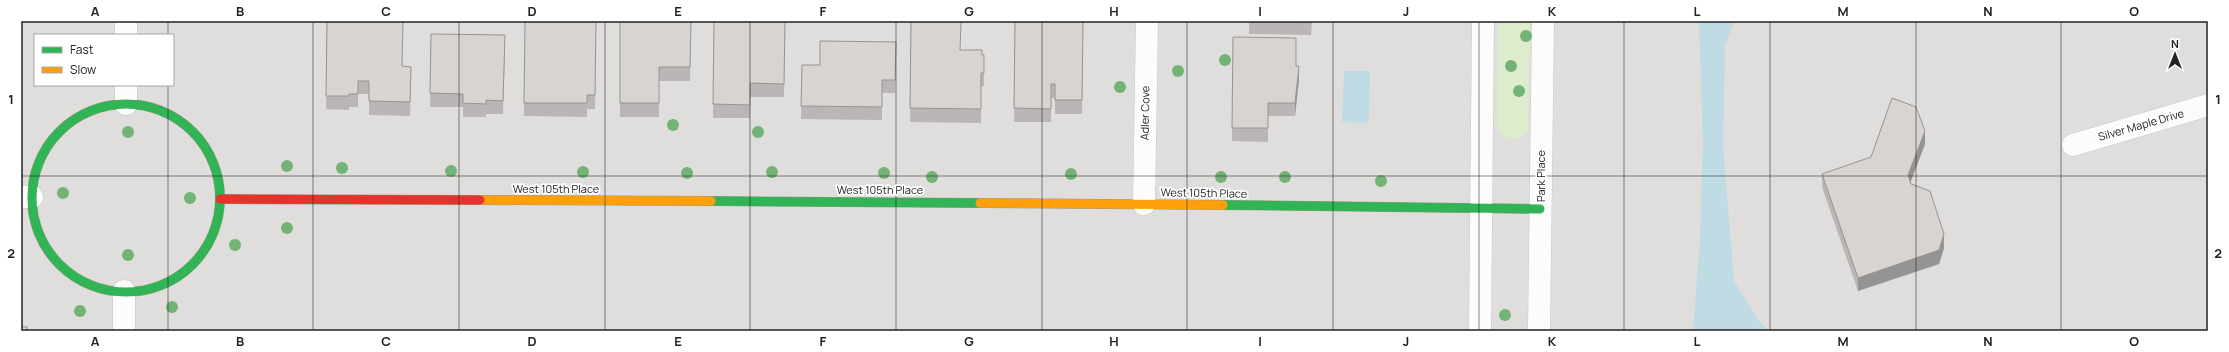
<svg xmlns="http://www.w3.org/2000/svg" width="2229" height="352" viewBox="0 0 2229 352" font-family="Manrope,sans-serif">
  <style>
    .residential { fill: #dfdedc; fill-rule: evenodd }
    .grass { fill: #ddeccb }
    .water { fill: #bfdbe3 }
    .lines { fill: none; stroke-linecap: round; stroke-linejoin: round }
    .street-casing { stroke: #c9c8c7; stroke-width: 23 }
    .fast-casing { stroke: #999a82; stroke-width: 10 }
    .slow-casing { stroke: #999a82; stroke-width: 10 }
    .jam-casing { stroke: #999a82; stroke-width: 10 }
    .street { stroke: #fdfcfc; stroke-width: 22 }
    .fast { stroke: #30b455; stroke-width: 9 }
    .slow { stroke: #ff9f0a; stroke-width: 9 }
    .jam { stroke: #e5322d; stroke-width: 9 }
    .tree { fill: #73b476 }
    .wall { fill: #b9b6b5 }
    .shaded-wall { fill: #969493 }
    .building { fill: #d7d4d2; stroke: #969493 }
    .grid { fill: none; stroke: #222; stroke-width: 1; stroke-opacity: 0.55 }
    .labels { text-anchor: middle; stroke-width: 3.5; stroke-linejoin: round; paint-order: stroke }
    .street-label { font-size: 11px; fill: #222; stroke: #fff }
    .neatline { fill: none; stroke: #222; stroke-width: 1.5 }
    .grid-label { font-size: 13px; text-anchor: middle; font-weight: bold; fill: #222 }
  </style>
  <rect width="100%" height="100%" fill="#f0eeeb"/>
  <path class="residential" d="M21,21H2208V331H21ZM35,35H173V85H35Z"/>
  <polygon class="grass" points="1498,21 1530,21 1528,130 1524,135 1517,139 1503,136 1497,126"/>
  <g class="water">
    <polygon points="1699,21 1734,21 1725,46 1723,146 1734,281 1758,320 1769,331 1693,331 1700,239 1703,143"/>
    <polygon points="1344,71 1370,71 1369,123 1342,122"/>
  </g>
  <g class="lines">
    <defs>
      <g id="street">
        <polyline points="126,21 126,35"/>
        <polyline points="126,85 126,104"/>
        <polyline points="2073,145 2208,105"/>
        <polyline points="21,197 32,197"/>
        <polyline points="1144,204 1147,21"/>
        <polyline points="124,331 124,291"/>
        <polyline points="1480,331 1483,21"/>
        <polyline points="1539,331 1543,21"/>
      </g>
      <g id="fast">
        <circle cx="126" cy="198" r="94"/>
        <polyline points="711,201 980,203"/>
        <polyline points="1223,205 1540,209"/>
      </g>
      <g id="slow">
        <polyline points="480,200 711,201"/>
        <polyline points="980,203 1223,205"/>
      </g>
      <polyline id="jam" points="220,199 480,200"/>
    </defs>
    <use href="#street" class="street-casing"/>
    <use href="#fast" class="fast-casing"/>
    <use href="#slow" class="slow-casing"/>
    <use href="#jam" class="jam-casing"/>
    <use href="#street" class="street"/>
    <use href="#fast" class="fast"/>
    <use href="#slow" class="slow"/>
    <use href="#jam" class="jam"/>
  </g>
  <g class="tree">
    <circle cx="1526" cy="36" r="6"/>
    <circle cx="1225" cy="60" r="6"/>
    <circle cx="1511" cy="66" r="6"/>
    <circle cx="1178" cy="71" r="6"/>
    <circle cx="1120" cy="87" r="6"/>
    <circle cx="1519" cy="91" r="6"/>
    <circle cx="673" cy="125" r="6"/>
    <circle cx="128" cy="132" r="6"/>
    <circle cx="758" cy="132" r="6"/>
    <circle cx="287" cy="166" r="6"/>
    <circle cx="342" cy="168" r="6"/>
    <circle cx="451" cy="171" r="6"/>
    <circle cx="583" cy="172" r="6"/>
    <circle cx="772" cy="172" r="6"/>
    <circle cx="687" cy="173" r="6"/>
    <circle cx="884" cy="173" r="6"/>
    <circle cx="1071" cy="174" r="6"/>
    <circle cx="932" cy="177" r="6"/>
    <circle cx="1221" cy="177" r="6"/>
    <circle cx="1285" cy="177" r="6"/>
    <circle cx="1381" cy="181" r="6"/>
    <circle cx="63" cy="193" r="6"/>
    <circle cx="190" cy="198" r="6"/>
    <circle cx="287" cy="228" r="6"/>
    <circle cx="235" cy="245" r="6"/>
    <circle cx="128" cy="255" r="6"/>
    <circle cx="172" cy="307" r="6"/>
    <circle cx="80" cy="311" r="6"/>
    <circle cx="1505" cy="315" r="6"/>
  </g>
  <g class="wall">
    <polygon points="327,21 403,66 411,80 410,116 369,115 369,94 358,94 358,107 349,107 349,110 326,109"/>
    <polygon points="525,21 596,21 595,109 587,109 587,117 524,116"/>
    <polygon points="620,21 691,21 690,81 659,81 659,117 620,117"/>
    <polygon points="714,21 785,21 784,97 750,97 750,118 713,118"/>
    <polygon points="911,21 960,50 982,55 984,55 984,86 981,86 981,123 910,122"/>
    <polygon points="1015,21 1083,21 1082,114 1055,114 1055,98 1051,98 1051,122 1014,122"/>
    <polygon points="1249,21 1312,21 1311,35 1249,34"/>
    <polygon points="431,34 505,49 503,114 486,114 486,117 463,117 463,107 430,107"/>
    <polygon points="1233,37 1296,66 1299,79 1295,116 1268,116 1268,142 1232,141"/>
    <polygon points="896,42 895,93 882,93 882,120 801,119 802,65 820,65"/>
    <polygon points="1925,144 1910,182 1944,248 1939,264 1858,291 1822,187 1822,174 1871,157"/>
  </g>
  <g class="shaded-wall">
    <polygon points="1299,66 1299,79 1295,116 1295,103"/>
    <polygon points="1925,131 1925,144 1908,189 1908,175"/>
    <polygon points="1944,234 1944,248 1939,264 1858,291 1858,278"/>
  </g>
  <g class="building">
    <polygon points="327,21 403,21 402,66 411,67 410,102 369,101 369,81 358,81 358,94 349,94 349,96 326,96"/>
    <polygon points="525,21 596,21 595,95 587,95 587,103 524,103"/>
    <polygon points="620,21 691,21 690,67 659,67 659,103 620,103"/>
    <polygon points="714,21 785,21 784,84 750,83 750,105 713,104"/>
    <polygon points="911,21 961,21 960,50 982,50 982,55 984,55 984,73 981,73 981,109 910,108"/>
    <polygon points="1015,21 1083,21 1082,100 1055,100 1055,84 1051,84 1051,109 1014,108"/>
    <polygon points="1274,21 1312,21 1311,22"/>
    <polygon points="431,34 505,35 503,101 486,100 486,104 463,103 463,94 430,93"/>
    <polygon points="1233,37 1296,38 1296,66 1299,66 1295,103 1268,103 1268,128 1232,128"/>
    <polygon points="820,41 896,42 895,80 882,80 882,107 801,106 802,65 820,65"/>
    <polygon points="1892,98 1916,107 1925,131 1908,175 1911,184 1930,191 1944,234 1939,250 1858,278 1822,174 1871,157"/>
    <rect x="21" y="327" width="6" height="4"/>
  </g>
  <path class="grid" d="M168,21V35M313,21V331M459,21V331M605,21V331M750,21V331M896,21V331M1042,21V331M1187,21V331M1333,21V331M1479,21V331M1624,21V331M1770,21V331M1916,21V331M2061,21V331M168,85V331M21,176H2208"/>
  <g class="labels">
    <g class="street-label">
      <text transform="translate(1145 113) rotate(-89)" y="4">Adler Cove</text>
      <text transform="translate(2141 125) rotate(-16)" y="4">Silver Maple Drive</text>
      <text transform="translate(1541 176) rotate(-90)" y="4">Park Place</text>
      <text x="556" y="193">West 105th Place</text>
      <text x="880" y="194">West 105th Place</text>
      <text transform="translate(1204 193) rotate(1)" y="4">West 105th Place</text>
    </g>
  </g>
  <rect width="2229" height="352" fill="none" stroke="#ffffff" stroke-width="44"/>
  <rect x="34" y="34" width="140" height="52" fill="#ffffff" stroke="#a7a7a7"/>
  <rect x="42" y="47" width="20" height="6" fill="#30b455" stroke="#a7a7a7"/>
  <text x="70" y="54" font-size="12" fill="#222222">Fast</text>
  <rect x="42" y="67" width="20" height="6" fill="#ff9f0a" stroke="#a7a7a7"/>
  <text x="70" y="74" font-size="12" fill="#222222">Slow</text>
  <g transform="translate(2175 54)" stroke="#ffffff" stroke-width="3" paint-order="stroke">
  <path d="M0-3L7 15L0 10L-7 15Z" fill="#222222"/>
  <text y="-6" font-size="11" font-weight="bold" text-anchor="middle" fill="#222222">N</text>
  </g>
  <rect x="22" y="22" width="2185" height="308" class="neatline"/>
  <g class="grid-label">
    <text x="95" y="16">A</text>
    <text x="240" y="16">B</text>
    <text x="386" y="16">C</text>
    <text x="532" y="16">D</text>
    <text x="678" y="16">E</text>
    <text x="823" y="16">F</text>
    <text x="969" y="16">G</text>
    <text x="1114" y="16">H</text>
    <text x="1260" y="16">I</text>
    <text x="1406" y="16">J</text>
    <text x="1552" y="16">K</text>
    <text x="1697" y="16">L</text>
    <text x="1843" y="16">M</text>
    <text x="1988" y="16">N</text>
    <text x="2134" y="16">O</text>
    <text x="11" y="104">1</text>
    <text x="2218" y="104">1</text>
    <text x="11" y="258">2</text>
    <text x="2218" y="258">2</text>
    <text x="95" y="346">A</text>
    <text x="240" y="346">B</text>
    <text x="386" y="346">C</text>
    <text x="532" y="346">D</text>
    <text x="678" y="346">E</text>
    <text x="823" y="346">F</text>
    <text x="969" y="346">G</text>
    <text x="1114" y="346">H</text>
    <text x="1260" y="346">I</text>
    <text x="1406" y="346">J</text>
    <text x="1552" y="346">K</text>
    <text x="1697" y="346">L</text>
    <text x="1843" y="346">M</text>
    <text x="1988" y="346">N</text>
    <text x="2134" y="346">O</text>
  </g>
</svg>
